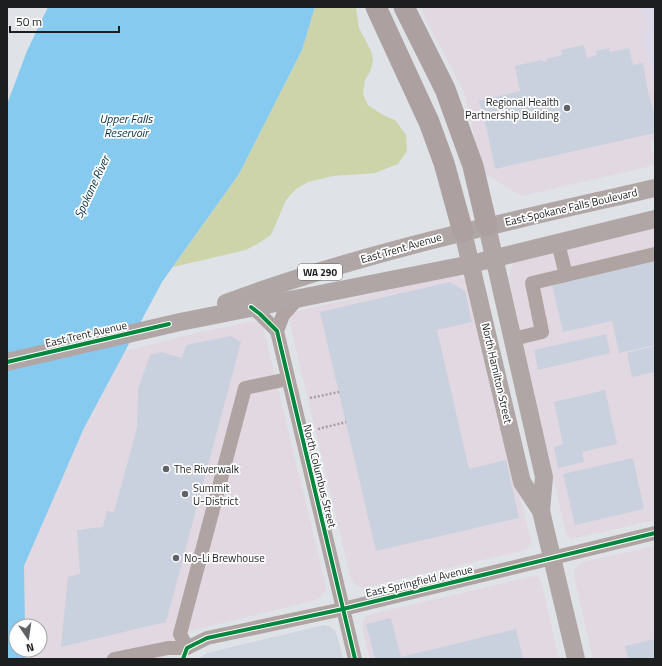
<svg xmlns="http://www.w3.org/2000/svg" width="662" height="666" viewBox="0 0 662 666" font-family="'Titillium Web',sans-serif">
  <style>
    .commercial { fill: #e2d8e1 }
    .built { fill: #d0d6e0 }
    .education { fill: #dcdae8 }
    .green { fill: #ced4aa }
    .water { fill: #87caf0 }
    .building { fill: #c9d0de }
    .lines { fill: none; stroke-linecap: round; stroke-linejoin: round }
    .path { stroke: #a69f9f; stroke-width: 2.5; stroke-dasharray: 2 2; stroke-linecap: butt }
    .minor { stroke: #b0a4a3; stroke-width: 14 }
    .major { stroke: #b1a6a6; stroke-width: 18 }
    .highway { stroke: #aca1a0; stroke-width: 21 }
    .cycleway-casing { stroke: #fff; stroke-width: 6 }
    .cycleway { stroke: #00873e; stroke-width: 4 }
    .poi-dot { fill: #606365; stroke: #fff; stroke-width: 1.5 }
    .labels { text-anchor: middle; stroke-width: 3.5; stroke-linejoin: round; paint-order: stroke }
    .shield { fill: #fff; stroke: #606263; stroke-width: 1 }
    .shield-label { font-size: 10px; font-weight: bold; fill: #1c1e20 }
    .poi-label { font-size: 11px; fill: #1c1e20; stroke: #fff; text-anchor: start }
    .street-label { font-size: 11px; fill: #1c1e20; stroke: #fff }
    .water-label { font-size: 12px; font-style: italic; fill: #043045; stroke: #fff }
  </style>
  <rect width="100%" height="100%" fill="#dfe2e6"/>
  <g class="commercial">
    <polygon points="421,7 644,7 649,29 642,31 655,86 655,140 650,142 655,165 522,196 483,173 464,92 424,16"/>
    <polygon points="655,228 655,520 571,539 566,534 509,279 510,273 511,268 515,263 521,260"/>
    <polygon points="450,276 459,276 462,278 466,282 469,289 531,541 531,544 525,550 362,588 357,586 351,579 290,324 290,317 294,312"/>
    <polygon points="252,321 258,322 263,327 326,586 325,591 321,597 316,600 186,632 178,637 168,650 164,659 25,659 25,650 40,650 40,626 25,626 24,566 84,428 125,351 196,333"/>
    <polygon points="655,546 655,659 593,659 574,576 574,570 582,562"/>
    <polygon points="534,576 538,577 541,581 559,659 370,659 362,628 363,623 365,617 372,614"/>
  </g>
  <polygon class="built" points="324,625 329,626 334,630 337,635 343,659 199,659 207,653"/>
  <polygon class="education" points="644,7 655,7 655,86 642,31 649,29"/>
  <polygon class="green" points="315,7 356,7 359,28 371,51 373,60 371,70 365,80 363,94 368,105 383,115 395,120 406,135 407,151 398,164 375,173 333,176 308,182 296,189 286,200 271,235 259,243 246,250 173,267 239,174 302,50"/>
  <polygon class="water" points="48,7 315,7 302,50 239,174 162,282 84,428 24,566 25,626 16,626 16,650 25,650 25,659 7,659 7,104 27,51"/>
  <g class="building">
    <polygon points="584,45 587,58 597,55 596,51 609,48 610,52 629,48 633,65 643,63 648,92 655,116 655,133 495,169 488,135 479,101 520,91 515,66 542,60 543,62 547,61 546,59 562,55 561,50"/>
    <polygon points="655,261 655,345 619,353 612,321 563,332 552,285"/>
    <polygon points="450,282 465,291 472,322 437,330 469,469 506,460 519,518 376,551 320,312"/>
    <polygon points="606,334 610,353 538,370 534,350"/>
    <polygon points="231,336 241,342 166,622 61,647 68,577 80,574 77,530 103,527 107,511 114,512 137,428 138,389 150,355 161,352 182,358 186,345"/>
    <polygon points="655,346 655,372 632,377 627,353"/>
    <polygon points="605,390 617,444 582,452 584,462 558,468 554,447 563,444 554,402"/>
    <polygon points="633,458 644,509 575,525 563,474"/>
    <polygon points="391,618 401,657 516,629 523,659 375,659 366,624"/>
    <polygon points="655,639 655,659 628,659 625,646"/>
  </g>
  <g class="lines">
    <g class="path">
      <polyline points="310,398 339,392"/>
      <polyline points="318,429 346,422"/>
    </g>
    <g class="minor">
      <polyline points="558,243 566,275"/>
      <polyline points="251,307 260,314 277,331 355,659"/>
      <polyline points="277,331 283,315 298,298"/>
      <polyline points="513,339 542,332 532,283 655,254"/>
      <polyline points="187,648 180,634 245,388 288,379"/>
      <polyline points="114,659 168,648 187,648 207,638 343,609 655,533"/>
    </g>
    <g class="major">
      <polyline points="487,226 544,477 541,511"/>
      <polyline points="463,232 522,482 541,511 576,659"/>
      <path d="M226,303C365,251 511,221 655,188"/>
      <polyline points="7,362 180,322 471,264 655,219"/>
    </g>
    <g class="highway">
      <polyline points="376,7 429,122 444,163 463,232"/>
      <polyline points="404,7 445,89 473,166 487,226"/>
    </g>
    <defs>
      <g id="cycleway">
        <polyline points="251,307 260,314 277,331 355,659"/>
        <polyline points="7,362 169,324"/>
        <polyline points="183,659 187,648 207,638 343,609 655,533"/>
      </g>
    </defs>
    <use href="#cycleway" class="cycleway-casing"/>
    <use href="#cycleway" class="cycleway"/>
  </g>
  <g class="poi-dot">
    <circle cx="567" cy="108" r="4"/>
    <circle cx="166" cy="469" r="4"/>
    <circle cx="185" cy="494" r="4"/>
    <circle cx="176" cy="558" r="4"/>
  </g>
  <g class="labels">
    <rect class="shield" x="298" y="264" width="44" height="16" rx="3"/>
    <g class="shield-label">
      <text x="320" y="276">WA 290</text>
    </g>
    <g class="poi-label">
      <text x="559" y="106" text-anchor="end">Regional Health<tspan x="559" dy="13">Partnership Building</tspan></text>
      <text x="174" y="473">The Riverwalk</text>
      <text x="193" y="492">Summit<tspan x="193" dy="13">U-District</tspan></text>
      <text x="184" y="562">No-Li Brewhouse</text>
    </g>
    <g class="street-label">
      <text transform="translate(571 207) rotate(-13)" y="4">East Spokane Falls Boulevard</text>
      <text transform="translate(401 248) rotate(-16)" y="4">East Trent Avenue</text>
      <text transform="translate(86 334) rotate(-13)" y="4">East Trent Avenue</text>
      <text transform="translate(497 373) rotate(77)" y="4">North Hamilton Street</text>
      <text transform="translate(320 476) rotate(76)" y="4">North Columbus Street</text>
      <text transform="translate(419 581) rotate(-13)" y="4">East Springfield Avenue</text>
    </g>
    <g class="water-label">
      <text x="126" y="123">Upper Falls<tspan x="126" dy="14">Reservoir</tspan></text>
      <text transform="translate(92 187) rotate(-65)" y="4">Spokane River</text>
    </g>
  </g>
  <rect width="662" height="666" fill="none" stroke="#1c1e20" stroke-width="16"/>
  <g transform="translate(28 638) rotate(167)"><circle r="19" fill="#ffffff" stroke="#a4a5a6"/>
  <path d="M0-3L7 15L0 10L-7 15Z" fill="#606365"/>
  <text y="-6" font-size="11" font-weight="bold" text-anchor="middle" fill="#1c1e20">N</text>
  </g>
  <path d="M10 26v6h109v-6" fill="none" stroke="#1c1e20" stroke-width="2"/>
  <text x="16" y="26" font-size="12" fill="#1c1e20" stroke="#ffffff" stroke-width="3" paint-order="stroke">50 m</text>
</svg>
